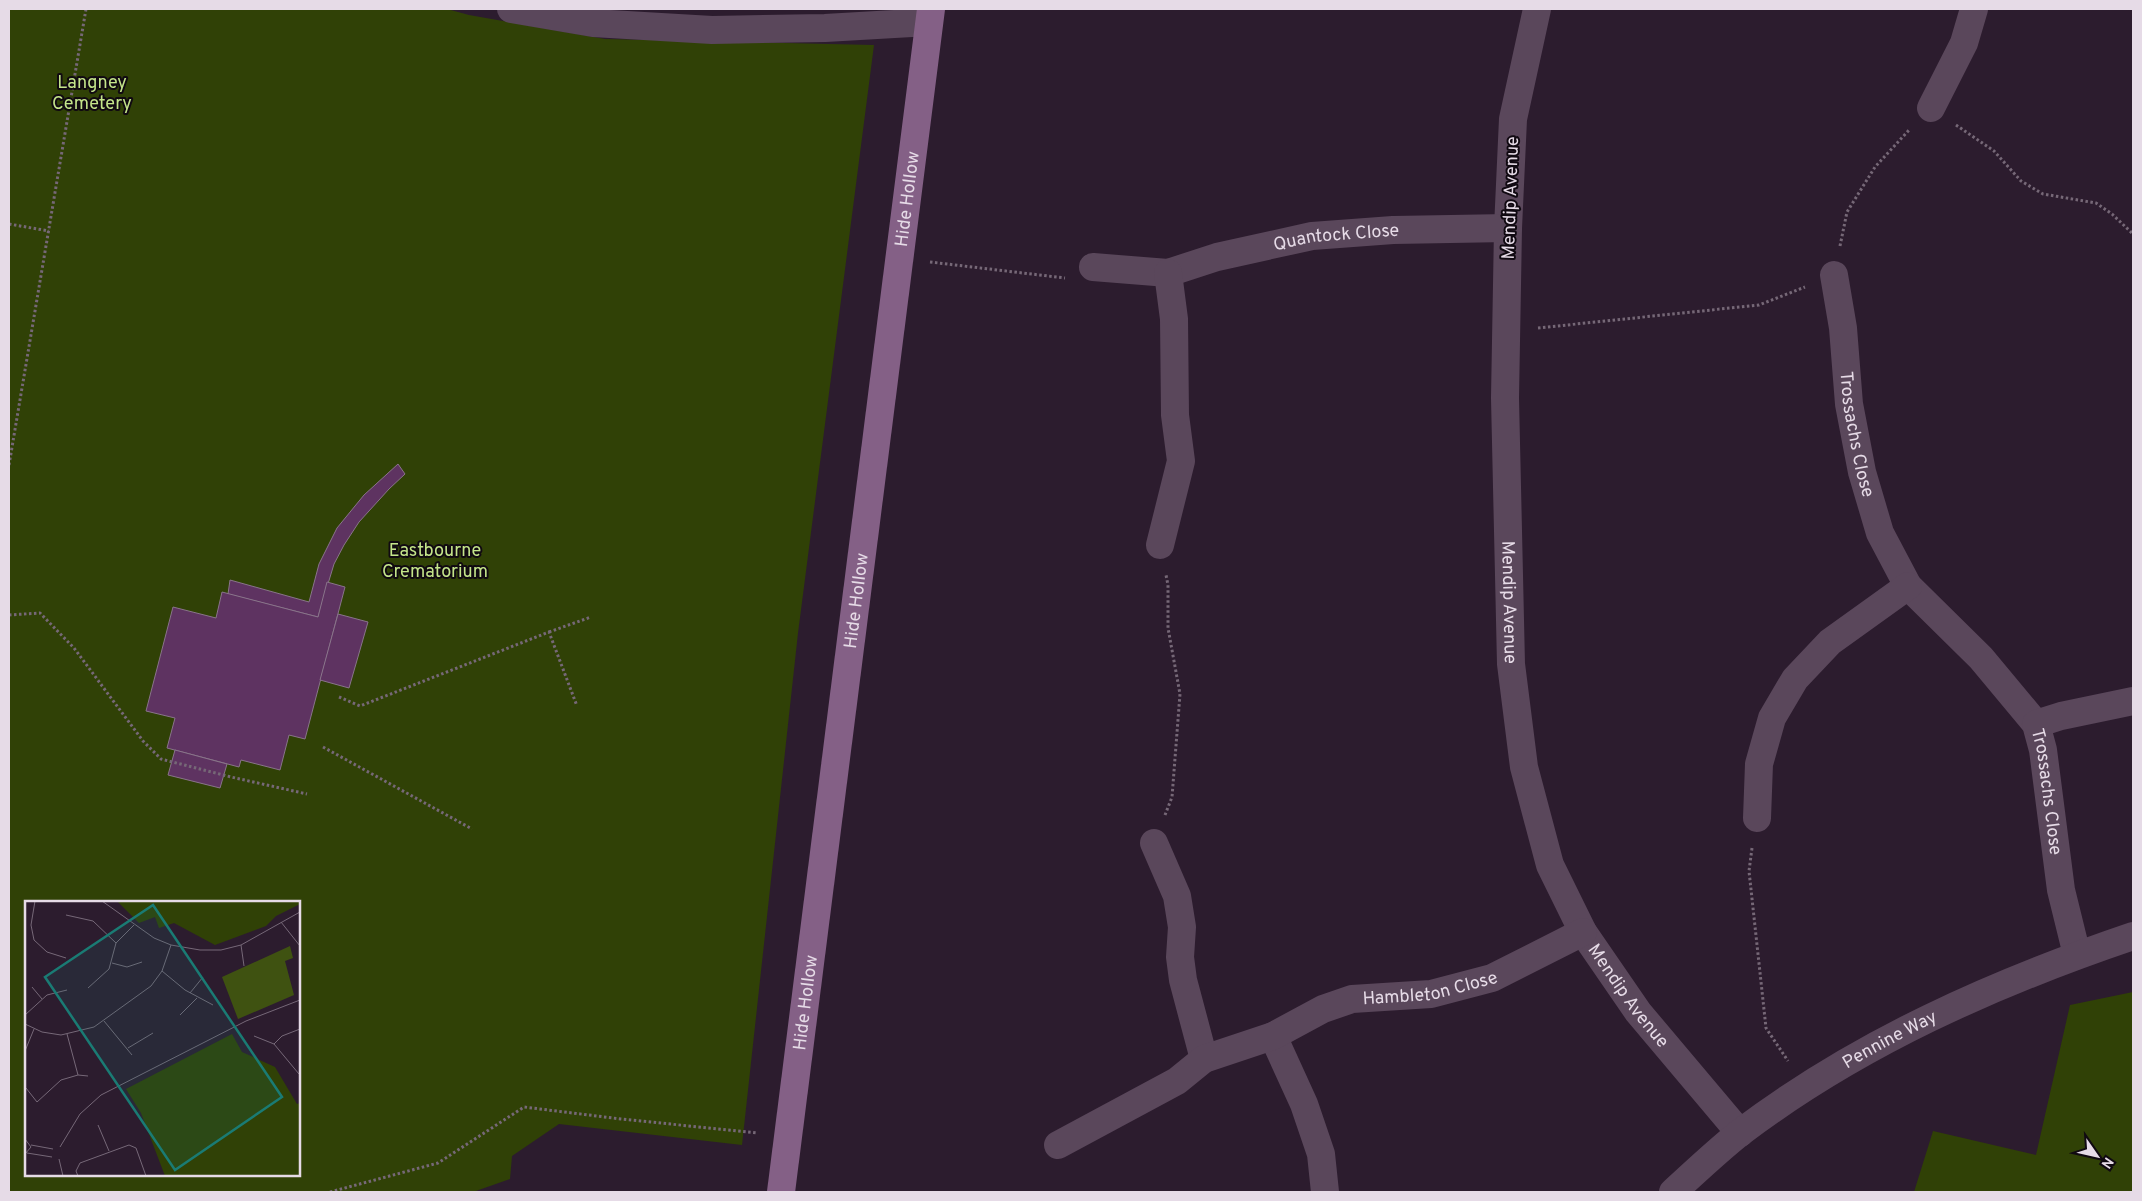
<svg xmlns="http://www.w3.org/2000/svg" width="2142" height="1201" viewBox="0 0 2142 1201" font-family="Overpass,sans-serif">
  <style>
    .green { fill: #304106; fill-rule: evenodd }
    .building { fill: #5e3361; stroke: #89748a }
    .lines { fill: none; stroke-linecap: round; stroke-linejoin: round }
    .path { stroke: #766877; stroke-width: 3; stroke-dasharray: 2.5 2.5; stroke-linecap: butt }
    .minor { stroke: #5a475b; stroke-width: 28 }
    .major { stroke: #846086; stroke-width: 28 }
    .labels { text-anchor: middle; stroke-width: 4; stroke-linejoin: round; paint-order: stroke }
    .park-label { font-size: 18px; fill: #c4e58a; stroke: #100911 }
    .street-label { font-size: 18px; fill: #e6dbe7; stroke: #100911 }
    .inset-road { fill: none; stroke: #766878; stroke-width: 1 }
    .view { fill: #1a7b74; fill-opacity: 0.15; stroke: #1a7b74; stroke-width: 2.5 }
    .inset-edge { fill: none; stroke: #e6dbe7; stroke-width: 2.5 }
  </style>
  <rect width="100%" height="100%" fill="#2c1c2e"/>
  <g class="green">
    <path d="M9,9H447L469,15L605,39L874,45L798,633L742,1145L559,1124L512,1156L510,1179L473,1192H9ZM26,902H299V1175H26Z"/>
    <polygon points="2133,992 2133,1192 1914,1192 1933,1131 2036,1155 2070,1005"/>
  </g>
  <g class="building">
    <polygon points="398,464 405,474 389,489 359,522 344,545 334,564 318,617 228,594 230,580 309,602 319,564 337,528 364,495"/>
    <polygon points="327,582 345,587 305,739 289,735 280,770 241,760 239,767 167,748 175,718 146,711 173,607 216,618 222,592 318,617"/>
    <polygon points="338,614 368,622 349,688 320,680"/>
    <polygon points="175,750 227,764 220,788 168,775"/>
  </g>
  <g class="lines">
    <g class="path">
      <polyline points="1956,125 1994,151 2021,181 2043,194 2096,203 2112,214 2133,234"/>
      <polyline points="9,224 49,231"/>
      <polyline points="1840,246 1847,212 1875,167 1910,129"/>
      <polyline points="930,262 1065,278"/>
      <polyline points="1538,328 1759,305 1805,287"/>
      <polyline points="9,465 86,9"/>
      <polyline points="9,615 40,613 74,648 143,741 161,759 231,777 307,794"/>
      <polyline points="549,632 591,617"/>
      <polyline points="339,697 360,706 549,632 577,706"/>
      <polyline points="323,747 472,829"/>
      <polyline points="1165,815 1172,797 1180,694 1168,628 1168,585 1166,575"/>
      <polyline points="1752,848 1749,871 1766,1028 1788,1061"/>
      <polyline points="330,1192 438,1163 524,1107 621,1119 758,1133"/>
    </g>
    <g class="minor">
      <polyline points="511,9 593,23 712,30 825,28 929,22"/>
      <path id="s1" d="M1537,9L1513,119L1508,228L1505,398L1511,664L1524,767L1550,865L1583,932L1638,1012L1740,1133"/>
      <polyline points="1931,108 1964,43 1974,9"/>
      <path id="s2" d="M1093,267L1168,273L1217,257L1312,236L1393,230L1508,228"/>
      <path id="s3" d="M1834,275L1843,328L1849,404L1862,472L1880,533L1908,586L1981,658L2036,724L2043,750L2061,890L2077,955"/>
      <polyline points="1160,545 1181,461 1175,415 1174,319 1168,273"/>
      <polyline points="2036,724 2061,716 2133,701"/>
      <polyline points="1757,818 1759,764 1772,718 1795,679 1830,642 1908,586"/>
      <polyline points="1154,843 1177,896 1182,927 1180,957 1183,980 1204,1059"/>
      <polyline points="1273,1036 1304,1104 1321,1154 1325,1192"/>
      <path id="s4" d="M1058,1145L1177,1081L1204,1059L1273,1036L1323,1009L1352,999L1431,994L1492,978L1583,932"/>
      <path id="s5" d="M1673,1192C1695,1172 1718,1150 1741,1132C1859,1043 1994,983 2133,936"/>
    </g>
    <path class="major" id="s6" d="M781,1192L931,9"/>
  </g>
  <g class="labels">
    <g class="park-label">
      <text x="92" y="88">Langney<tspan x="92" dy="21">Cemetery</tspan></text>
      <text x="435" y="556">Eastbourne<tspan x="435" dy="21">Crematorium</tspan></text>
    </g>
    <g class="street-label">
      <text transform="translate(1510 198) rotate(-88)" y="6">Mendip Avenue</text>
      <text dy="6" stroke="none"><textPath href="#s6" startOffset="1001">Hide Hollow</textPath></text>
      <text dy="6" stroke="none"><textPath href="#s2" startOffset="248">Quantock Close</textPath></text>
      <text dy="6" stroke="none"><textPath href="#s3" startOffset="161">Trossachs Close</textPath></text>
      <text dy="6" stroke="none"><textPath href="#s6" startOffset="596">Hide Hollow</textPath></text>
      <text dy="6" stroke="none"><textPath href="#s1" startOffset="596">Mendip Avenue</textPath></text>
      <text dy="6" stroke="none"><textPath href="#s3" startOffset="580">Trossachs Close</textPath></text>
      <text dy="6" stroke="none"><textPath href="#s4" startOffset="409">Hambleton Close</textPath></text>
      <text dy="6" stroke="none"><textPath href="#s1" startOffset="1016">Mendip Avenue</textPath></text>
      <text dy="6" stroke="none"><textPath href="#s6" startOffset="191">Hide Hollow</textPath></text>
      <text dy="6" stroke="none"><textPath href="#s5" startOffset="266">Pennine Way</textPath></text>
    </g>
  </g>
  <g transform="translate(25 901)">
    <rect width="275" height="275" fill="#2c1c2e"/>
    <path d="M92,0H275V3L251,15L241,25L190,44L149,22L134,27L130,16L114,22ZM207,133L217,151L250,166L272,203L275,202V275H140L116,212L101,188Z" fill="#304106"/>
    <path d="M265,45L268,57L260,60L269,94L213,118L197,76Z" fill="#3f5211"/>
    <path class="inset-road" d="M10,0L6,24L9,39L22,51L41,57M77,0L129,37L146,44L175,49H196L216,44L275,11M41,14L68,20L91,42M256,21L275,45M216,44L219,65M87,62L102,66L117,61M137,70L160,89L188,104M7,86L17,98M63,87L84,68L91,42L109,24M165,92L178,76M0,114L22,94L42,89M155,114L172,97M79,120L107,154M0,123L17,131L36,134L69,126L126,85L137,70L146,44M42,133L53,174M229,135L249,143L274,173M249,143L257,135L275,128M103,147L128,132M0,150L9,128M1,187L12,201L36,179L53,174L63,175M73,224L84,250M0,238L6,246L0,253M6,244L28,248M35,246L55,213L76,194L221,120L275,99M2,252L27,256M34,258L38,275M53,275L51,270L55,262L104,244L111,247L121,275"/>
    <path class="view" d="M128,4L257,196L150,269L20,76Z"/>
    <rect width="275" height="275" class="inset-edge"/>
  </g>
  <rect width="2142" height="1201" fill="none" stroke="#e6dbe7" stroke-width="20"/>
  <g transform="translate(2097 1156) rotate(124)" stroke="#100911" stroke-width="4" paint-order="stroke">
  <path d="M0-4L9 19L0 12L-9 19Z" fill="#e6dbe7"/>
  <text y="-8" font-size="14" font-weight="bold" text-anchor="middle" fill="#e6dbe7">N</text>
  </g>
</svg>
